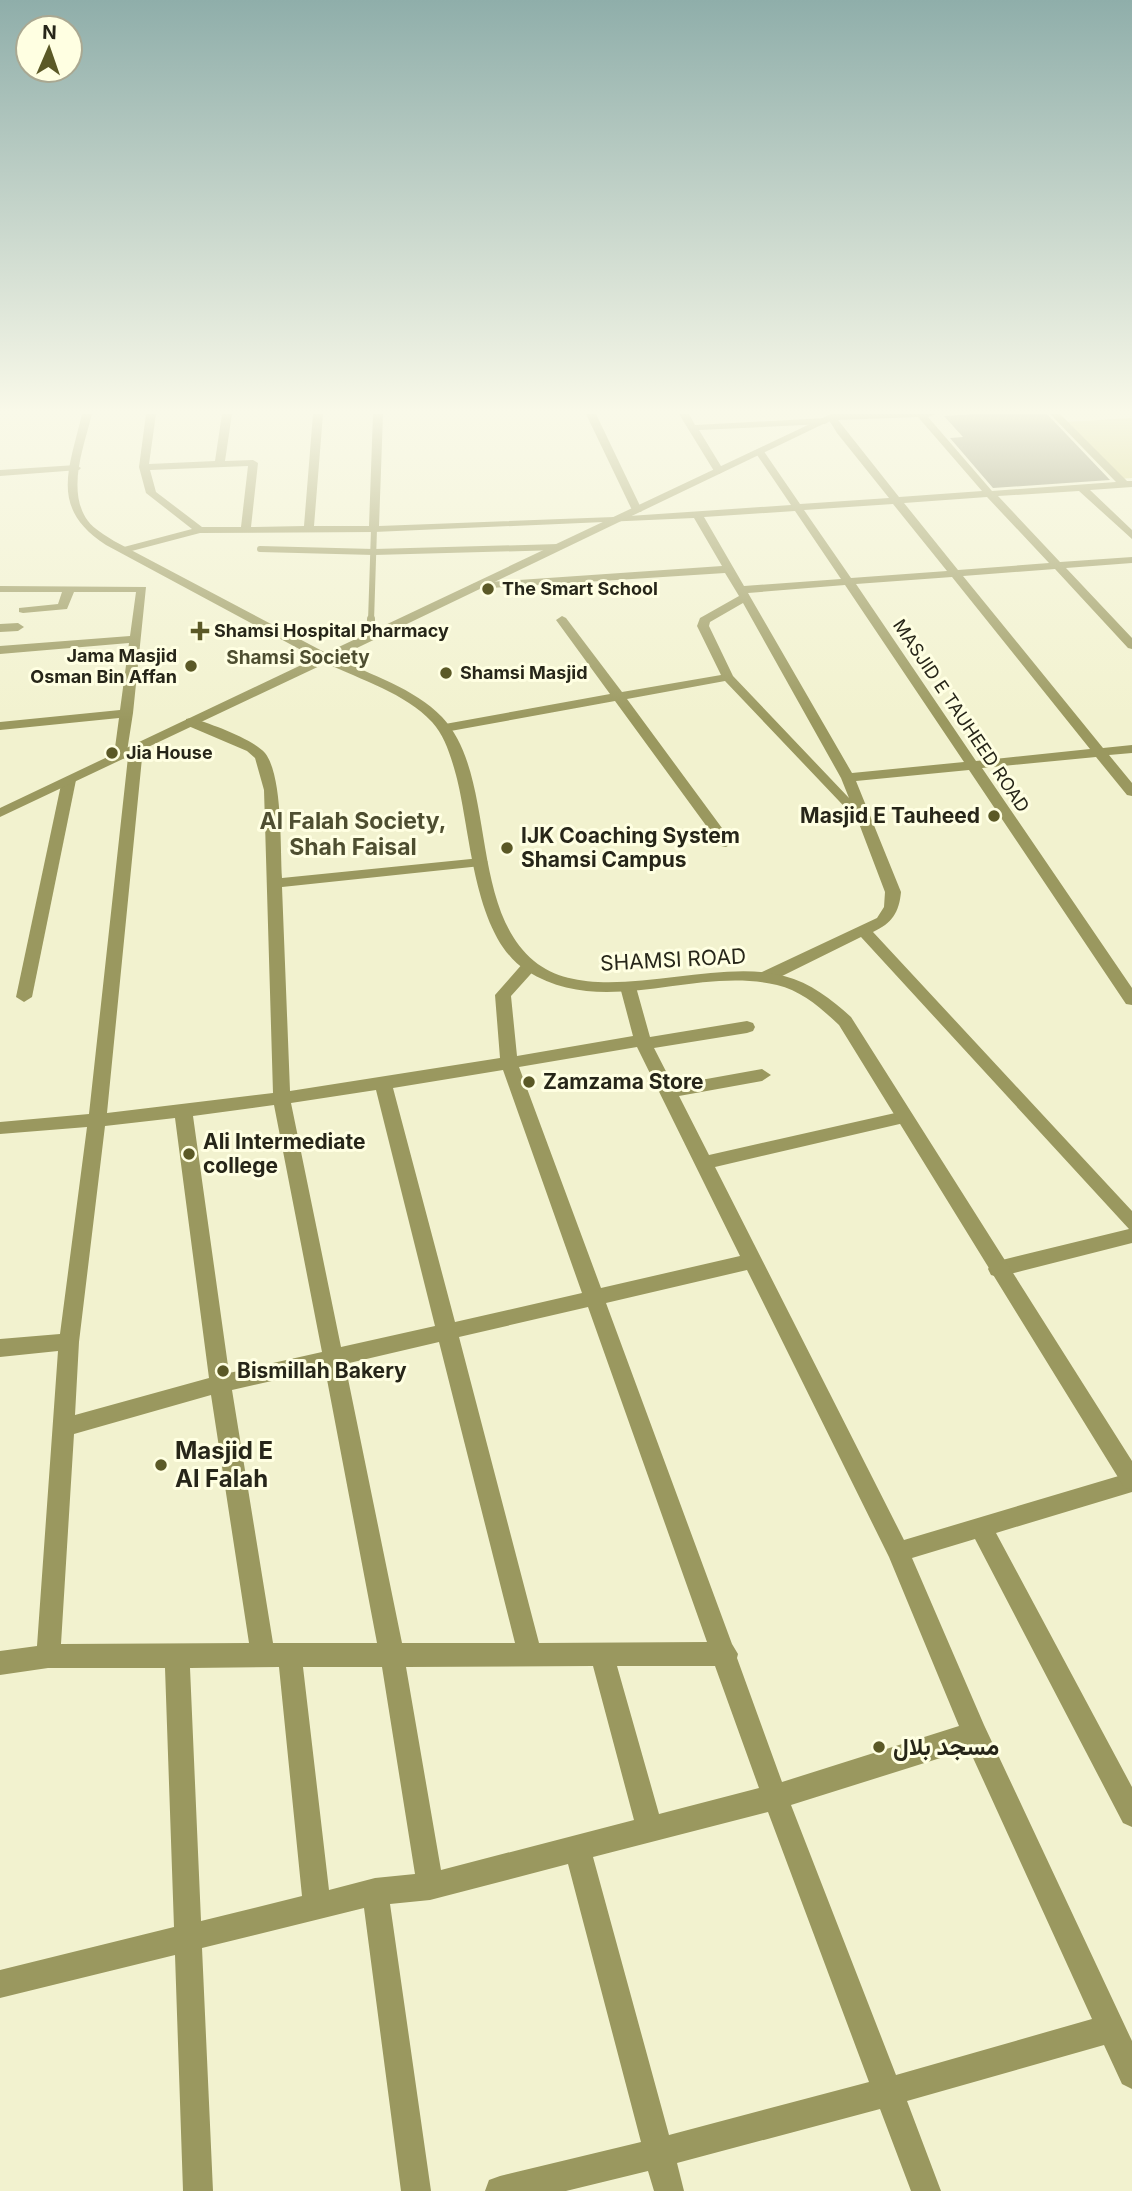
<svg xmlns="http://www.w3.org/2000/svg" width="1132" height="2191" viewBox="0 0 1132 2191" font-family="Inter,Vazirmatn,sans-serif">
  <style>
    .green { fill: #d4d283 }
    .building { fill: #7f7f5f }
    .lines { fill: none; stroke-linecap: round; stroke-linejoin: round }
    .service-far1 { stroke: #9a985f; stroke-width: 6 }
    .service { stroke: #9a985f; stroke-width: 8 }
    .minor { fill: #9a985f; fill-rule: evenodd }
    .tertiary { fill: #9a985f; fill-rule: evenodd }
    .poi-dot { fill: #5b5926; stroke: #ffffe2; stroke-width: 2.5 }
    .labels { text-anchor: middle; stroke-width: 6; stroke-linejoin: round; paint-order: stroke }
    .far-poi-label { font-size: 18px; font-weight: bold; fill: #272619; stroke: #ffffe2; text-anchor: start }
    .far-street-label { font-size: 18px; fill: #272619; stroke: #ffffe2 }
    .far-neighbourhood-label { font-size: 19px; font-weight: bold; fill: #4f4f31; stroke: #ffffe2 }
    .poi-label { font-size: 21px; font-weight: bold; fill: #272619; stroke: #ffffe2; text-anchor: start }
    .street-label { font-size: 21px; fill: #272619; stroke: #ffffe2 }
    .neighbourhood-label { font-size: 23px; font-weight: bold; fill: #4f4f31; stroke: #ffffe2 }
    .near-poi-label { font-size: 24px; font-weight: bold; fill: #272619; stroke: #ffffe2; text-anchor: start }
  </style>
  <rect width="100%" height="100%" fill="#f2f2cf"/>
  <polygon class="green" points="1132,418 1132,478 1119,479 1066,422"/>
  <polygon class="building" points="973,414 1047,414 1110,480 993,488 950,438 963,437 944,416"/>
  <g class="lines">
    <g class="service-far1">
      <polyline points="260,549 374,552 559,547"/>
      <polyline points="371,621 374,529"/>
    </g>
    <polyline class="service" points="371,635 371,619"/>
    <g class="minor">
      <path d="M146,414H156L149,464L215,461L222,414H232L225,461L253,460L258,463L251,527L304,526L313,414H323L314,526H369L373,414H383L379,526L614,517L791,505L755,452L760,449L763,450L800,504L889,498L837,433L827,417L832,414H936L928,417L992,491L1116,482L1050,414H1060L1127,481H1132V487L1090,490L1132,530V539L1079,491L998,496L1060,562L1132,557V563L1066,568L1132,638V649L1128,648L1055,569L963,576L1103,748L1132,745V753L1109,755L1132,783V796L1127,795L1096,757L982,768L1132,988V1005L1126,1004L969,770L856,781L901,892C899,913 892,923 873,932L1132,1211V1243L998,1277L991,1275L988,1269L991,1263L998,1261L1129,1229L861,937L772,981H760L758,977L760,973L877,918L884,907L885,892L858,821L725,681L627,699L733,843L726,847L721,846L615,701L445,732L439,728L445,724L610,694L556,620L562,616L566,618L622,692L721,675L697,626L700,618L739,596L725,573L475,589L469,586L475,583L722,566L694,518L374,532L200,533L124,553L119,550L120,548L192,529L146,493L139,467ZM918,417L982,491L899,497L838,420ZM248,466L241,527H202L156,492L150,470ZM987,497L1049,563L958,570L904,503ZM893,504L947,571L851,578L804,510ZM795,511L841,579L744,586L704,517ZM952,577L1090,749L976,761L856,584ZM845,585L964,762L852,773L748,593ZM743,603L841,778L849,798L733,676L709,626L710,622Z"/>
      <polygon points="586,414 596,414 642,510 641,512 632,510"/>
      <polygon points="679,414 689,414 695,425 825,418 830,421 825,424 699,430 724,471 719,474 714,471"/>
      <polygon points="76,465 81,468 79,470 0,476 0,470"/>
      <polygon points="0,586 146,587 133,713 126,758 121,759 114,755 119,718 0,730 0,722 120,710 129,643 0,654 0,646 130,636 136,592 74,592 67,609 23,613 19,612 19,608 58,604 62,592 0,592"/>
      <polygon points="0,624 18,623 24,627 18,631 0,632"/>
      <path d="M191,718C209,723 253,739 265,753C283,776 280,848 282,878L481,858L488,862L481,866L282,887L290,1091L500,1058L495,995L524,962L530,961L538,966L511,996L517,1056L633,1036L620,987L628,982L636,987L650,1037L747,1021L753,1023L755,1027L753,1031L747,1033L654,1048L673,1085L762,1069L771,1075L762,1081L679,1096L709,1155L904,1111L910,1112L913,1117L904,1123L715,1167L904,1540L1132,1472V1492L996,1533L1132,1787V1827L1123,1823L975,1539L912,1558L984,1725L1132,2041V2089L1122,2084L1104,2045L907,2101L941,2191H911L880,2109L677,2163L684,2191H654L648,2171L566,2191H485L489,2180L500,2176L641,2142L568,1864L430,1900L390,1904L431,2191H401L364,1908L202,1948L213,2191H183L175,1955L0,1998V1970L174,1927L165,1668H48L0,1675V1651L37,1646L58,1351L0,1357V1339L60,1334L87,1127L0,1134V1122L89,1114L129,748L136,744L143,748L107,1113L273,1093L264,790L255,758L247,751L186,725V719ZM637,1047L740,1256L601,1288L519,1067ZM503,1070L582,1293L455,1322L393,1088ZM376,1090L435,1326L341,1347L291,1103ZM274,1105L322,1352L229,1373L193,1116ZM175,1118L209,1378L75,1415L79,1342L105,1126ZM747,1270L889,1557L959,1726L782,1782L737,1658L738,1654L732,1644L606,1303ZM588,1307L707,1642L539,1643L459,1337ZM439,1342L515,1643H402L345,1364ZM325,1369L377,1643H273L232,1390ZM211,1395L249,1643L61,1644L74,1434ZM593,1666L634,1820L441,1870L406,1667ZM617,1666H715L759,1788L659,1814ZM279,1667L302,1896L201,1921L190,1668ZM303,1667H382L415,1874L375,1878L329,1890ZM969,1749L1092,2019L896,2075L791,1805ZM768,1812L869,2082L669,2135L593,1857Z"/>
      <polygon points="69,776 76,780 32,997 24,1002 16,997 62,780"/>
    </g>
    <path class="tertiary" d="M82,414H92C84,446 66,491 88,521C94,529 105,535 114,541L326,653L831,414H844L336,658C371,675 414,688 442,717C497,775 468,906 534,961C593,1010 711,956 784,976C811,983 831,999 851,1017L1132,1461V1490L1124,1487L839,1025C821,1008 802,991 777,985C694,965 605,1020 527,971C473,937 471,831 456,775C451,757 445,736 432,722C405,693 361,680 326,663L0,817V808L316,658L106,545C49,508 69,470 82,414Z"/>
  </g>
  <linearGradient id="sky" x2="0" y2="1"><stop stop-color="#8faeaa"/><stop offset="0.57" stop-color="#f9f9e9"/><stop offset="1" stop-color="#f9f9e9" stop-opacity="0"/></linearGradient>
  <rect width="1132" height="721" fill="url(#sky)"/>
  <g class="poi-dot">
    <circle cx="488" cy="589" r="7"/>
    <path d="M196.5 620.5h7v7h7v7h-7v7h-7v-7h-7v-7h7z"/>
    <circle cx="191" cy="666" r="7"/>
    <circle cx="446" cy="673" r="7"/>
    <circle cx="112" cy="753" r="7"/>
    <circle cx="994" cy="816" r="7"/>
    <circle cx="507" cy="848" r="7"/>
    <circle cx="529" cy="1082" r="7"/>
    <circle cx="189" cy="1154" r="7"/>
    <circle cx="223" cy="1371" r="7"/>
    <circle cx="161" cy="1465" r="7"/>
    <circle cx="879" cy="1747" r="7"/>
  </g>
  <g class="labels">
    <g class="far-poi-label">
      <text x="502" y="595">The Smart School</text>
      <text x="214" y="637">Shamsi Hospital Pharmacy</text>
      <text x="177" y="662" text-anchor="end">Jama Masjid<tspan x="177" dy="21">Osman Bin Affan</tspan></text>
      <text x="460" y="679">Shamsi Masjid</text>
      <text x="126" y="759">Jia House</text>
    </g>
    <g class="far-street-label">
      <text transform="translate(961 716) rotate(56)" y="6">MASJID E TAUHEED ROAD</text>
    </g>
    <g class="far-neighbourhood-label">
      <text x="298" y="664">Shamsi Society</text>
    </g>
    <g class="poi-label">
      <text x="980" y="823" text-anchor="end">Masjid E Tauheed</text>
      <text x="521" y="843">IJK Coaching System<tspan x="521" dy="24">Shamsi Campus</tspan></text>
      <text x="543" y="1089">Zamzama Store</text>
      <text x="203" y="1149">Ali Intermediate<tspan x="203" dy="24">college</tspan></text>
      <text x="237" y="1378">Bismillah Bakery</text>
    </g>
    <g class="street-label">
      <text transform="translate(673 960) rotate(-3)" y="7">SHAMSI ROAD</text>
    </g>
    <g class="neighbourhood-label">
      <text x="353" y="829">Al Falah Society,<tspan x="353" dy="26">Shah Faisal</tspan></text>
    </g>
    <g class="near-poi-label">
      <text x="175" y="1459">Masjid E<tspan x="175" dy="28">Al Falah</tspan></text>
      <text x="893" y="1755">مسجد بلال</text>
    </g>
  </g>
  <g transform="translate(49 49) rotate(2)"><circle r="33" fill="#ffffe2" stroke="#a9a892" stroke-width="2"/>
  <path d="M0-5L12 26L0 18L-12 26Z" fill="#5b5926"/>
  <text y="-10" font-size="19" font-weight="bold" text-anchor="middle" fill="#272619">N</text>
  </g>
</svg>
